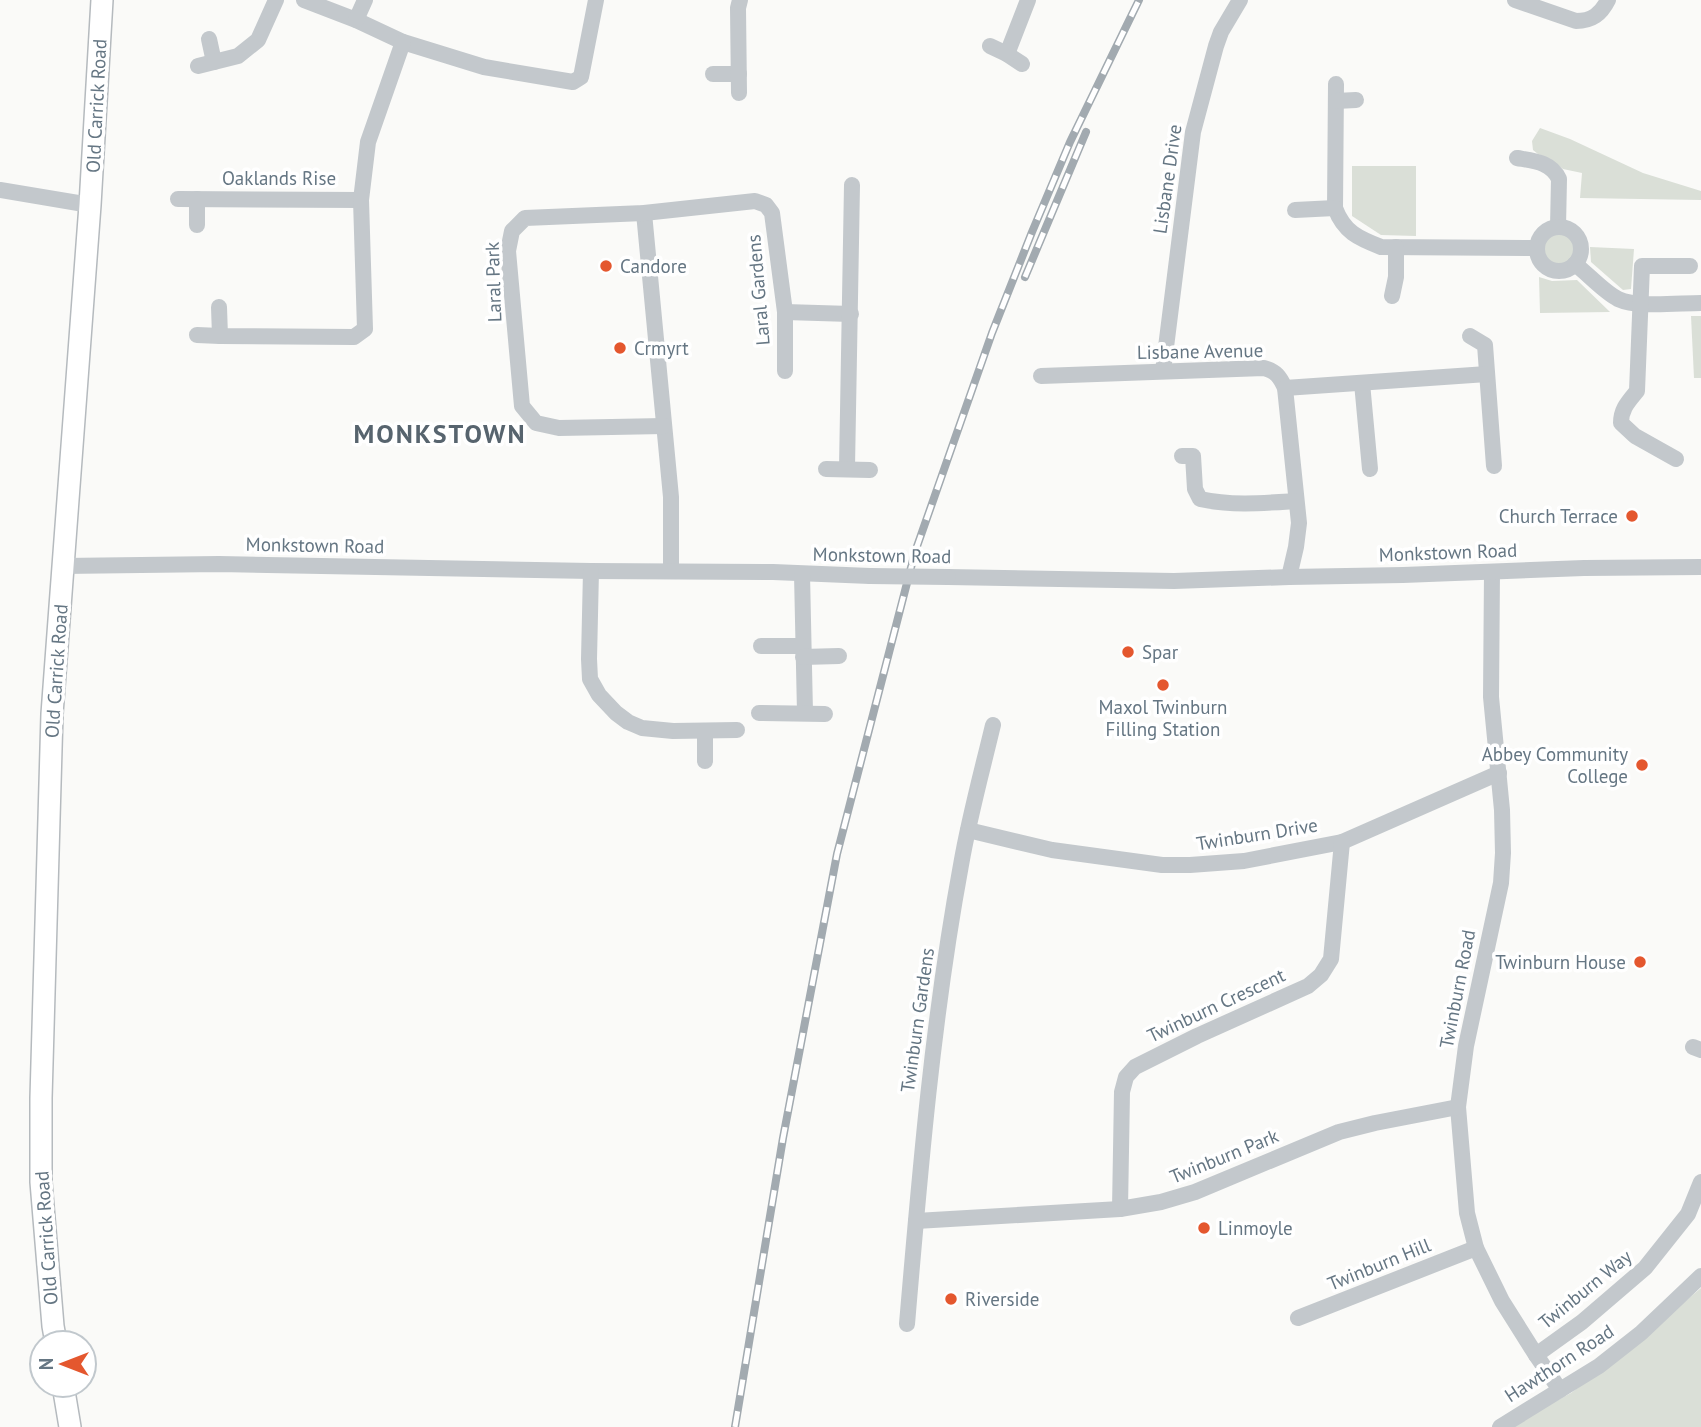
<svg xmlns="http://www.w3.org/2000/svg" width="1701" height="1427" viewBox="0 0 1701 1427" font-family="'PT Sans',sans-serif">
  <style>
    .green { fill: #dadfd7 }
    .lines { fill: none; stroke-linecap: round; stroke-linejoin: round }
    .major-casing { stroke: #b5babe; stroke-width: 24 }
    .minor { stroke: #c3c8cc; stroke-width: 16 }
    .major { stroke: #fff; stroke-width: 21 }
    .rail-casing { stroke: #a2aab0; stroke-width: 8 }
    .rail { stroke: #fff; stroke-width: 5; stroke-dasharray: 16; stroke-linecap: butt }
    .minor-bridge { stroke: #c3c8cc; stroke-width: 16 }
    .poi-dot { fill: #e4572e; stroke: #fff; stroke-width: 2.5 }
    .labels { text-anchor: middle; stroke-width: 7; stroke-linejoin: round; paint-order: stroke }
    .street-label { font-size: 19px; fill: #657683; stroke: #fff }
    .poi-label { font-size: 19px; fill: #657683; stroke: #fff; text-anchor: start }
    .district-label { font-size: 26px; font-weight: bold; letter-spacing: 2px; fill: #57646e; stroke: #fff }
  </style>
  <rect width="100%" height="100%" fill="#fafaf8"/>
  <g class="green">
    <polygon points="1540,128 1570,139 1643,173 1701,191 1701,200 1580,198 1582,173 1563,169 1550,159 1538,154 1533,150 1532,141"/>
    <polygon points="1352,166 1416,166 1416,236 1381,235 1352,216"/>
    <circle cx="1559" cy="249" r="15"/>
    <polygon points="1590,247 1634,249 1631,289 1623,290 1591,262"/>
    <polygon points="1539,277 1552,281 1577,280 1610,312 1540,313"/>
    <polygon points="1691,316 1701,316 1701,378 1694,378"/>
    <polygon points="1701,1288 1701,1427 1508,1427 1571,1393 1621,1355"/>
  </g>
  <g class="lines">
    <defs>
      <g id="major">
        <polyline points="56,1343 53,1326 41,1182 41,1098 52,714 90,205 102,0"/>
        <polyline points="63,1385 70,1427"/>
      </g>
    </defs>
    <use href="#major" class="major-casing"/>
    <g class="minor">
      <polyline points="304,0 356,20 403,42 484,67 573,82 581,77 596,0"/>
      <path d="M1515,0L1576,21C1592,21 1601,14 1608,0"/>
      <polyline points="356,20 365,0"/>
      <polyline points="209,39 214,62"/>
      <polyline points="990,46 1007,54 1022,64"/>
      <polyline points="1007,54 1028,0"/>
      <polyline points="198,66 238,56 258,40 276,0"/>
      <polyline points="713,74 739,74"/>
      <path d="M1336,84L1335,208C1344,232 1358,238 1381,247L1537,248"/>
      <polyline points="739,93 738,8 740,0"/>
      <polyline points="1336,101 1356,100"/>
      <path d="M1517,158C1534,161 1551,162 1559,179L1558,227"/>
      <polyline points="0,190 90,205"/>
      <polyline points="178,199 361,200"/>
      <polyline points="1295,210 1335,208"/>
      <polyline points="644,213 671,497 671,571"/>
      <polyline points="197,225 197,199"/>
      <circle cx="1559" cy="249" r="22"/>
      <path d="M1575,264C1588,274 1604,292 1618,299C1637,308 1679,303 1701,303"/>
      <polyline points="1392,296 1396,277 1396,247"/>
      <polyline points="219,307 220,336"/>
      <polyline points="785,312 851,314"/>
      <polyline points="197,335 220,336 354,337 365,329 361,200 368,142 403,42"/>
      <polyline points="1470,336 1485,345 1494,466"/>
      <polyline points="1163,371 1193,132 1216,46 1221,32 1240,0"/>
      <path d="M1041,376L1264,368C1276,371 1280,377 1285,388L1299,523L1296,547L1289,577"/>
      <polyline points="1362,383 1370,469"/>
      <polyline points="1285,388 1487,374"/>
      <polyline points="664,426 559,428 536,423 522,406 508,251 512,231 525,218 644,213 755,201 766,205 772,213 785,312 785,371"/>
      <path d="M1182,456H1193L1195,489L1200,499C1231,506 1265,503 1296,501"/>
      <path d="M1676,459L1635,436L1621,423C1621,409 1628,402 1637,391L1642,266H1690"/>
      <polyline points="847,468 852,185"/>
      <polyline points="826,469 870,470"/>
      <polyline points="63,566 219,564 591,571 773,572 870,576"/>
      <polyline points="591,571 589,659 590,679 599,695 616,713 628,722 642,728 673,731 737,730"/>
      <polyline points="1492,572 1491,697 1502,810 1503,853 1501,883 1466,1046 1458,1107 1467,1213 1476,1248 1502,1301 1536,1355 1560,1390"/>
      <polyline points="802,574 805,713"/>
      <polyline points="948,577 1174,581 1289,577 1403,575 1584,568 1701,567"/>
      <polyline points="761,646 803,646"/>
      <polyline points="803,657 839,656"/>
      <polyline points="759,713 825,714"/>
      <polyline points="705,731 705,761"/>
      <polyline points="968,830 1052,850 1162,865 1190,865 1244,861 1342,842 1499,773"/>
      <polyline points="1693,1047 1701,1050"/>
      <polyline points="1120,1209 1122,1092 1126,1077 1135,1067 1197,1036 1308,986 1321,975 1331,959 1342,842"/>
      <polyline points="916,1221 1120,1209 1161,1202 1195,1192 1339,1132 1375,1123 1458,1107"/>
      <polyline points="1298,1318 1476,1248"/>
      <path d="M907,1324C920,1170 933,1016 961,865C969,818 982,771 993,725"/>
      <polyline points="1536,1355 1582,1322 1645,1268 1688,1214 1701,1182"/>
      <polyline points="1500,1427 1599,1366 1641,1333 1701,1276"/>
    </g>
    <use href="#major" class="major"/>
    <defs>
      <g id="rail">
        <polyline points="1025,277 1086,132"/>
        <polyline points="735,1427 783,1138 837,854 915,552 992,333 1032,232 1070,142 1139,0"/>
      </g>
    </defs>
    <use href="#rail" class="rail-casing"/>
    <use href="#rail" class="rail"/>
    <polyline class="minor-bridge" points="870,576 948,577"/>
  </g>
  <g class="poi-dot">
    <circle cx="606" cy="266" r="7"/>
    <circle cx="620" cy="348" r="7"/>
    <circle cx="1632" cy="516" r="7"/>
    <circle cx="1128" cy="652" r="7"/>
    <circle cx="1163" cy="685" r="7"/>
    <circle cx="1642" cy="765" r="7"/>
    <circle cx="1640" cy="962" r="7"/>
    <circle cx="1204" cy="1228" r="7"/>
    <circle cx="951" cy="1299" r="7"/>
  </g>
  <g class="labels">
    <g class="street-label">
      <text transform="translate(96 106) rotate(-87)" y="7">Old Carrick Road</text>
      <text x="279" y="185">Oaklands Rise</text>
      <text transform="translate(1167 179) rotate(-82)" y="7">Lisbane Drive</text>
      <text transform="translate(493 282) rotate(-92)" y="7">Laral Park</text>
      <text transform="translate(758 290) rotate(-95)" y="7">Laral Gardens</text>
      <text transform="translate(1200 351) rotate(-1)" y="7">Lisbane Avenue</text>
      <text transform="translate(315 545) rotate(1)" y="7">Monkstown Road</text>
      <text transform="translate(1448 552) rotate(-2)" y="7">Monkstown Road</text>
      <text transform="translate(882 555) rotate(1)" y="7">Monkstown Road</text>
      <text transform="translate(56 671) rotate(-86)" y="7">Old Carrick Road</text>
      <text transform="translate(1257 834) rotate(-9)" y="7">Twinburn Drive</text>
      <text transform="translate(1457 989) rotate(-79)" y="7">Twinburn Road</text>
      <text transform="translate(1216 1005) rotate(-25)" y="7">Twinburn Crescent</text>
      <text transform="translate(917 1020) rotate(-82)" y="7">Twinburn Gardens</text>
      <text transform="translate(1224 1156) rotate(-22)" y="7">Twinburn Park</text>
      <text transform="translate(46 1238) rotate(-94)" y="7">Old Carrick Road</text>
      <text transform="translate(1379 1264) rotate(-22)" y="7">Twinburn Hill</text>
      <text transform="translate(1585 1289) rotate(-39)" y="7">Twinburn Way</text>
      <text transform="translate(1559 1363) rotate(-33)" y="7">Hawthorn Road</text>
    </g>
    <g class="poi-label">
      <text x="620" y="273">Candore</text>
      <text x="634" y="355">Crmyrt</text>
      <text x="1618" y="523" text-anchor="end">Church Terrace</text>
      <text x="1142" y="659">Spar</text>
      <text x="1163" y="714" text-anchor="middle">Maxol Twinburn<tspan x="1163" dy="22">Filling Station</tspan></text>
      <text x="1628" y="761" text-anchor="end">Abbey Community<tspan x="1628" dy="22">College</tspan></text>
      <text x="1626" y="969" text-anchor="end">Twinburn House</text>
      <text x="1218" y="1235">Linmoyle</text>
      <text x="965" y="1306">Riverside</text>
    </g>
    <g class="district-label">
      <text x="440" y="443">MONKSTOWN</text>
    </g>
  </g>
  <g transform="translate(63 1364) rotate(270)"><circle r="33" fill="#ffffff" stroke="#c1c8cd" stroke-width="2"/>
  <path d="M0-5L12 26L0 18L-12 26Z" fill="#e4572e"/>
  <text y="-10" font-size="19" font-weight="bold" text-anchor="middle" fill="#657683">N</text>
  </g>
</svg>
